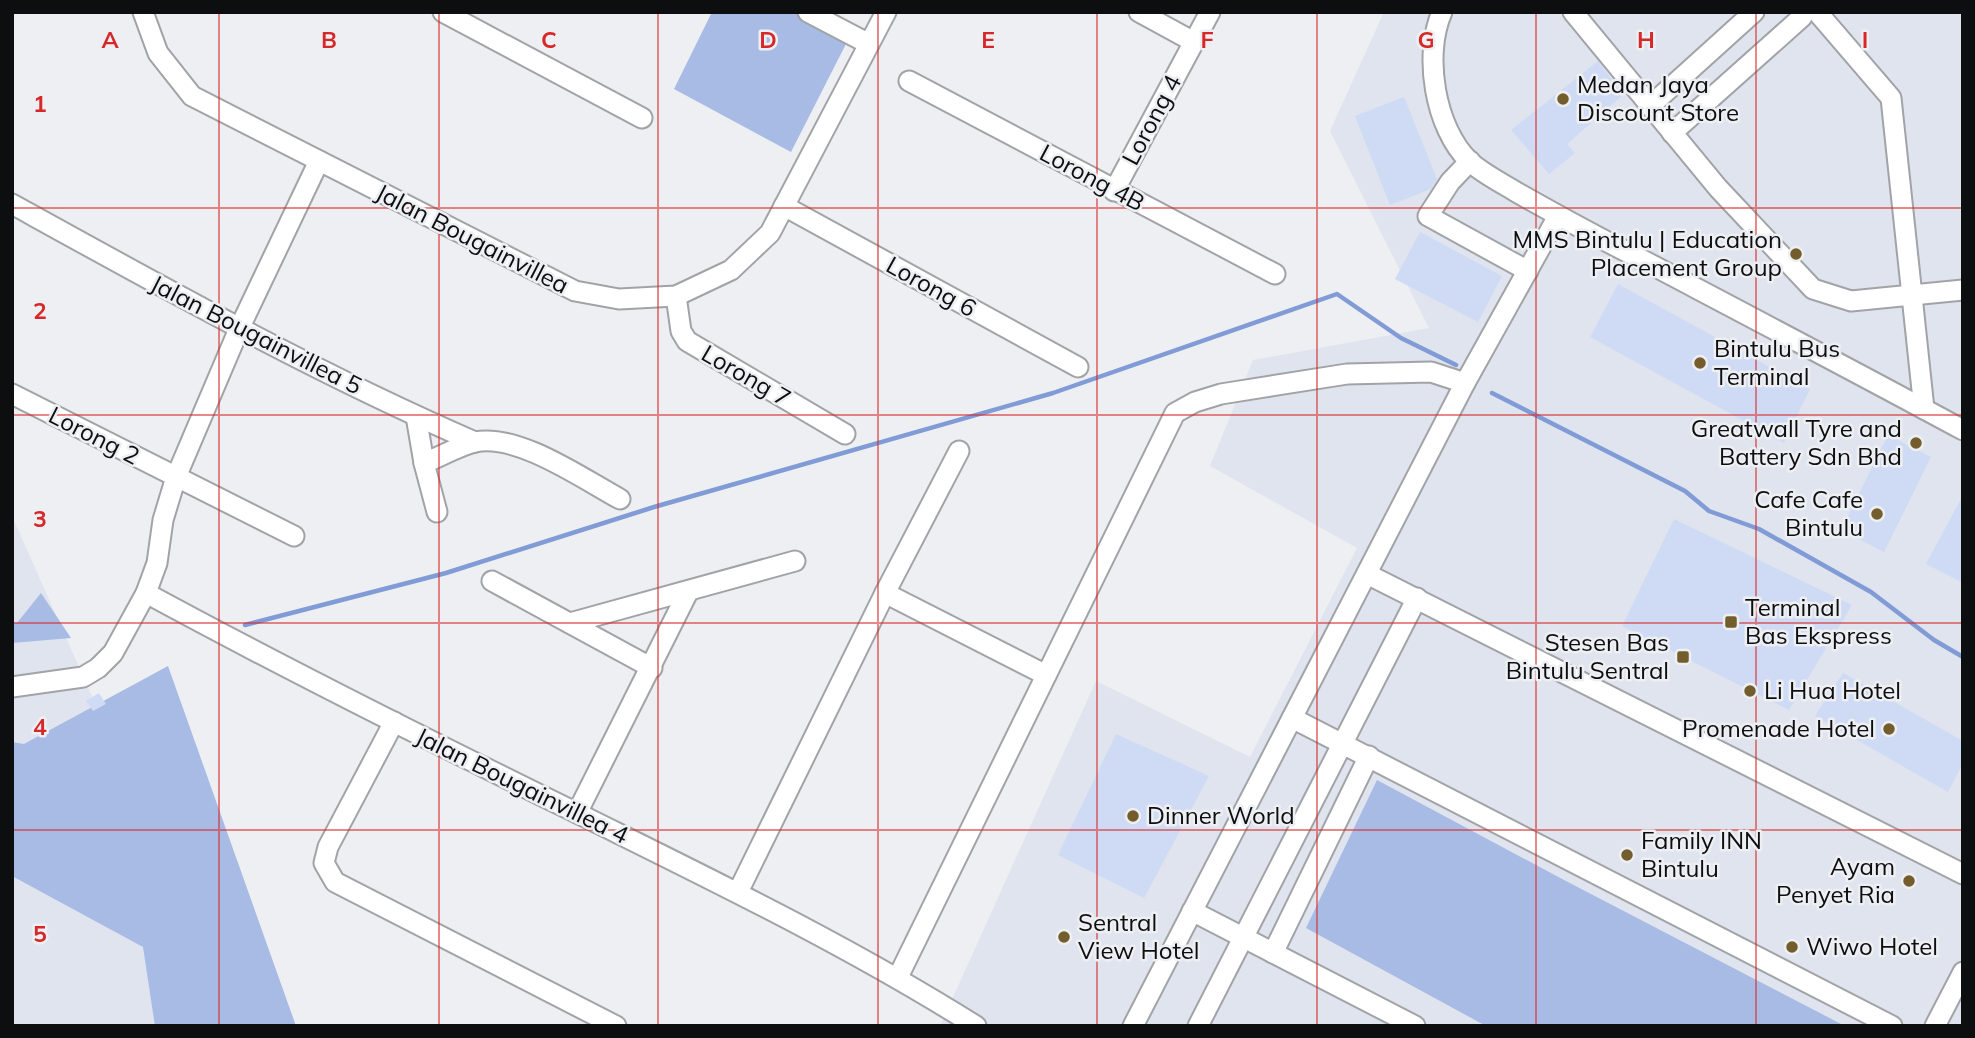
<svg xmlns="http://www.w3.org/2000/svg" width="1975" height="1038" viewBox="0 0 1975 1038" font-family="Mulish,sans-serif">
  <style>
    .built { fill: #dfe4ee }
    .green { fill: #a8bbe4 }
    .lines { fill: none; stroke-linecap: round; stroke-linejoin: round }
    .stream { stroke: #809bd5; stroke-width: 4.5 }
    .building { fill: #cfdbf4 }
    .street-casing { stroke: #a1a3a6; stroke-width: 23 }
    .street { stroke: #fff; stroke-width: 19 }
    .grid { fill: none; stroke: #d62828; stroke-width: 2; stroke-opacity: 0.55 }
    .poi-dot { fill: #735d2d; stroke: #edeff2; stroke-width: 2.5 }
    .labels { text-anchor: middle; stroke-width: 5; stroke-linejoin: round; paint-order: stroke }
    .poi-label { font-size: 24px; fill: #0d0e0f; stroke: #edeff2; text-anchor: start }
    .street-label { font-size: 24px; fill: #0d0e0f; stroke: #edeff2 }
    .grid-label { font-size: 23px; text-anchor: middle; font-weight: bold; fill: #d62828; stroke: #edeff2; stroke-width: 5; stroke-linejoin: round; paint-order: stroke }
  </style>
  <rect width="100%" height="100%" fill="#edeff2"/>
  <g class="built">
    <polygon points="1384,12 1963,12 1963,1026 940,1026 1096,681 1250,757 1357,548 1210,466 1253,360 1429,328 1330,131"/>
    <polygon points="12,516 173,879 209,1026 12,1026"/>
  </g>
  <g class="green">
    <polygon points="712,12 796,12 848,40 791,152 674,89"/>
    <polygon points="41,593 71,638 12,643 12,622 17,623"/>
    <polygon points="168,666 296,1026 155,1026 143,947 12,876 12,742 24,744"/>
    <polygon points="1377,780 1564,880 1845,1026 1486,1026 1306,928"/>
  </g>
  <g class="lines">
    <g class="stream">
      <polyline points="1492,393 1685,491 1709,511 1759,529 1871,592 1934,640 1963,657"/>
      <polyline points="245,625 446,573 654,507 1053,393 1337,294 1401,338 1456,365"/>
    </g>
  </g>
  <g class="building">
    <polygon points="1598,61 1623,95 1567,144 1575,153 1549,174 1511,130"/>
    <polygon points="1404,97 1437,179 1431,189 1390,205 1355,116"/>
    <polygon points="1420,232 1502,276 1478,322 1395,279"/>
    <polygon points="1618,284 1810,389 1784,443 1590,337"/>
    <polygon points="1888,435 1931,457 1884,552 1841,530"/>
    <polygon points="1963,495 1963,583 1926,564"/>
    <polygon points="1674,519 1852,605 1789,710 1622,626"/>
    <polygon points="1843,673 1963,741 1963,763 1948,792 1815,716"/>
    <polygon points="99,693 106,704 93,711 86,701"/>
    <polygon points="1116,734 1209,776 1144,898 1058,855"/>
  </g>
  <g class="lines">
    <defs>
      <g id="street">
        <polyline points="143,12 158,53 192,96 575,291 619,299 676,296 731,270 770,233 886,12"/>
        <polyline points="443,12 642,118"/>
        <polyline points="808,12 869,44"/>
        <polyline points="1139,12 1194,42"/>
        <path d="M1442,12C1423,55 1435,128 1469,161C1483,174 1502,183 1518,193C1557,215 1595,236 1635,256C1745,314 1854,371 1963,430"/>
        <polyline points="1573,12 1718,188 1813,289 1851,301 1963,290"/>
        <polyline points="1818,13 1891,98 1924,409"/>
        <polyline points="909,81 1275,274"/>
        <polyline points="1650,106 1754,12"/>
        <polyline points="1672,133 1802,17"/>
        <polyline points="1470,161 1450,182 1428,216 1528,271"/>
        <polyline points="1114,191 1210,12"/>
        <path d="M12,204C164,288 316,373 475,442"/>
        <polyline points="784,206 1078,367"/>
        <polyline points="676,296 681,331 687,341 845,434"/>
        <polyline points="12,394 294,536"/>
        <polyline points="416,416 424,463 437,512"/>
        <path d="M424,463C440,457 458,446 475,442C518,433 583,479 620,499"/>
        <polyline points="1367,574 1963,874"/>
        <polyline points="492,581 652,668"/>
        <path d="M146,593C288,670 434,743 579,814C714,881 849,946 976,1026"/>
        <polyline points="885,593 1046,675"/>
        <polyline points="570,623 795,561"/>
        <polyline points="12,687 83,677 98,668 113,653 146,593 157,563 163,520 176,477 239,329 319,161"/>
        <polyline points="1292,718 1892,1026"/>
        <polyline points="394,722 328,847 324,863 335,882 616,1026"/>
        <polyline points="577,813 688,592"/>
        <polyline points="738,892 885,593 959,451"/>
        <polyline points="1192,911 1415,1026"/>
        <polyline points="1273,953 1369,756"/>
        <polyline points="898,977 1175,413 1195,402 1221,394 1347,374 1431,372 1465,383"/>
        <polyline points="1133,1026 1465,383 1558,216"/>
        <polyline points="1198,1026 1417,598"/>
        <polyline points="1935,1026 1963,972"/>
      </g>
    </defs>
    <use href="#street" class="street-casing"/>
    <use href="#street" class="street"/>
  </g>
  <path class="grid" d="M219,12V1026M439,12V1026M658,12V1026M878,12V1026M1097,12V1026M1317,12V1026M1536,12V1026M1756,12V1026M12,208H1963M12,415H1963M12,623H1963M12,830H1963"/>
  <g class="poi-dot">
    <circle cx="1563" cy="99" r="7"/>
    <circle cx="1796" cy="254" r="7"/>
    <circle cx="1700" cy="363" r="7"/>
    <circle cx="1916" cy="443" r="7"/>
    <circle cx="1877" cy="514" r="7"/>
    <rect x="1724" y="615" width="14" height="14" rx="3.5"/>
    <rect x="1676" y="650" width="14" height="14" rx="3.5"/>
    <circle cx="1750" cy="691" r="7"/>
    <circle cx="1889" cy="729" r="7"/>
    <circle cx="1133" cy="816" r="7"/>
    <circle cx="1627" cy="855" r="7"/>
    <circle cx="1909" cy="881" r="7"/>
    <circle cx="1064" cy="937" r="7"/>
    <circle cx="1792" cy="947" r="7"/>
  </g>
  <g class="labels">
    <g class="poi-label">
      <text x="1577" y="93">Medan Jaya<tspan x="1577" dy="28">Discount Store</tspan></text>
      <text x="1782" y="248" text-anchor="end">MMS Bintulu | Education<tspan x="1782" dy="28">Placement Group</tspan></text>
      <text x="1714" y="357">Bintulu Bus<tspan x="1714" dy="28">Terminal</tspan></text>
      <text x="1902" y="437" text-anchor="end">Greatwall Tyre and<tspan x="1902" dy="28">Battery Sdn Bhd</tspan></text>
      <text x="1863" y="508" text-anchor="end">Cafe Cafe<tspan x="1863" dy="28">Bintulu</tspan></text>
      <text x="1745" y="616">Terminal<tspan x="1745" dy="28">Bas Ekspress</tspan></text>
      <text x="1669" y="651" text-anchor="end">Stesen Bas<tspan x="1669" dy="28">Bintulu Sentral</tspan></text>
      <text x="1764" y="699">Li Hua Hotel</text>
      <text x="1875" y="737" text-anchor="end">Promenade Hotel</text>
      <text x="1147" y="824">Dinner World</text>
      <text x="1641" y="849">Family INN<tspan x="1641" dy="28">Bintulu</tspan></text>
      <text x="1895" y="875" text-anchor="end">Ayam<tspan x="1895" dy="28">Penyet Ria</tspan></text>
      <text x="1078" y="931">Sentral<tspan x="1078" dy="28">View Hotel</tspan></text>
      <text x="1806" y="955">Wiwo Hotel</text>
    </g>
    <g class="street-label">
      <text transform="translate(1152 120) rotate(-62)" y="8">Lorong 4</text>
      <text transform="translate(1092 178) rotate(28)" y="8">Lorong 4B</text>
      <text transform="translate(472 239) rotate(27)" y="8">Jalan Bougainvillea</text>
      <text transform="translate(931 287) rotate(29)" y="8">Lorong 6</text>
      <text transform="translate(256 335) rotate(27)" y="8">Jalan Bougainvillea 5</text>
      <text transform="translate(746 376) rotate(30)" y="8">Lorong 7</text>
      <text transform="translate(94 436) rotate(27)" y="8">Lorong 2</text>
      <text transform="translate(522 786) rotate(26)" y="8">Jalan Bougainvillea 4</text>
    </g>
  </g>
  <g class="grid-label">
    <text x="110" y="48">A</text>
    <text x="329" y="48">B</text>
    <text x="549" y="48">C</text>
    <text x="768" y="48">D</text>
    <text x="988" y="48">E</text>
    <text x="1207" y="48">F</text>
    <text x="1426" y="48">G</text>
    <text x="1646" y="48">H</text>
    <text x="1865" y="48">I</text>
    <text x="40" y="112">1</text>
    <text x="40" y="319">2</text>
    <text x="40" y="527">3</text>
    <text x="40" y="735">4</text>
    <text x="40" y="942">5</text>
  </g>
  <rect width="1975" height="1038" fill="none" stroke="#0d0e0f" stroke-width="28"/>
</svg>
